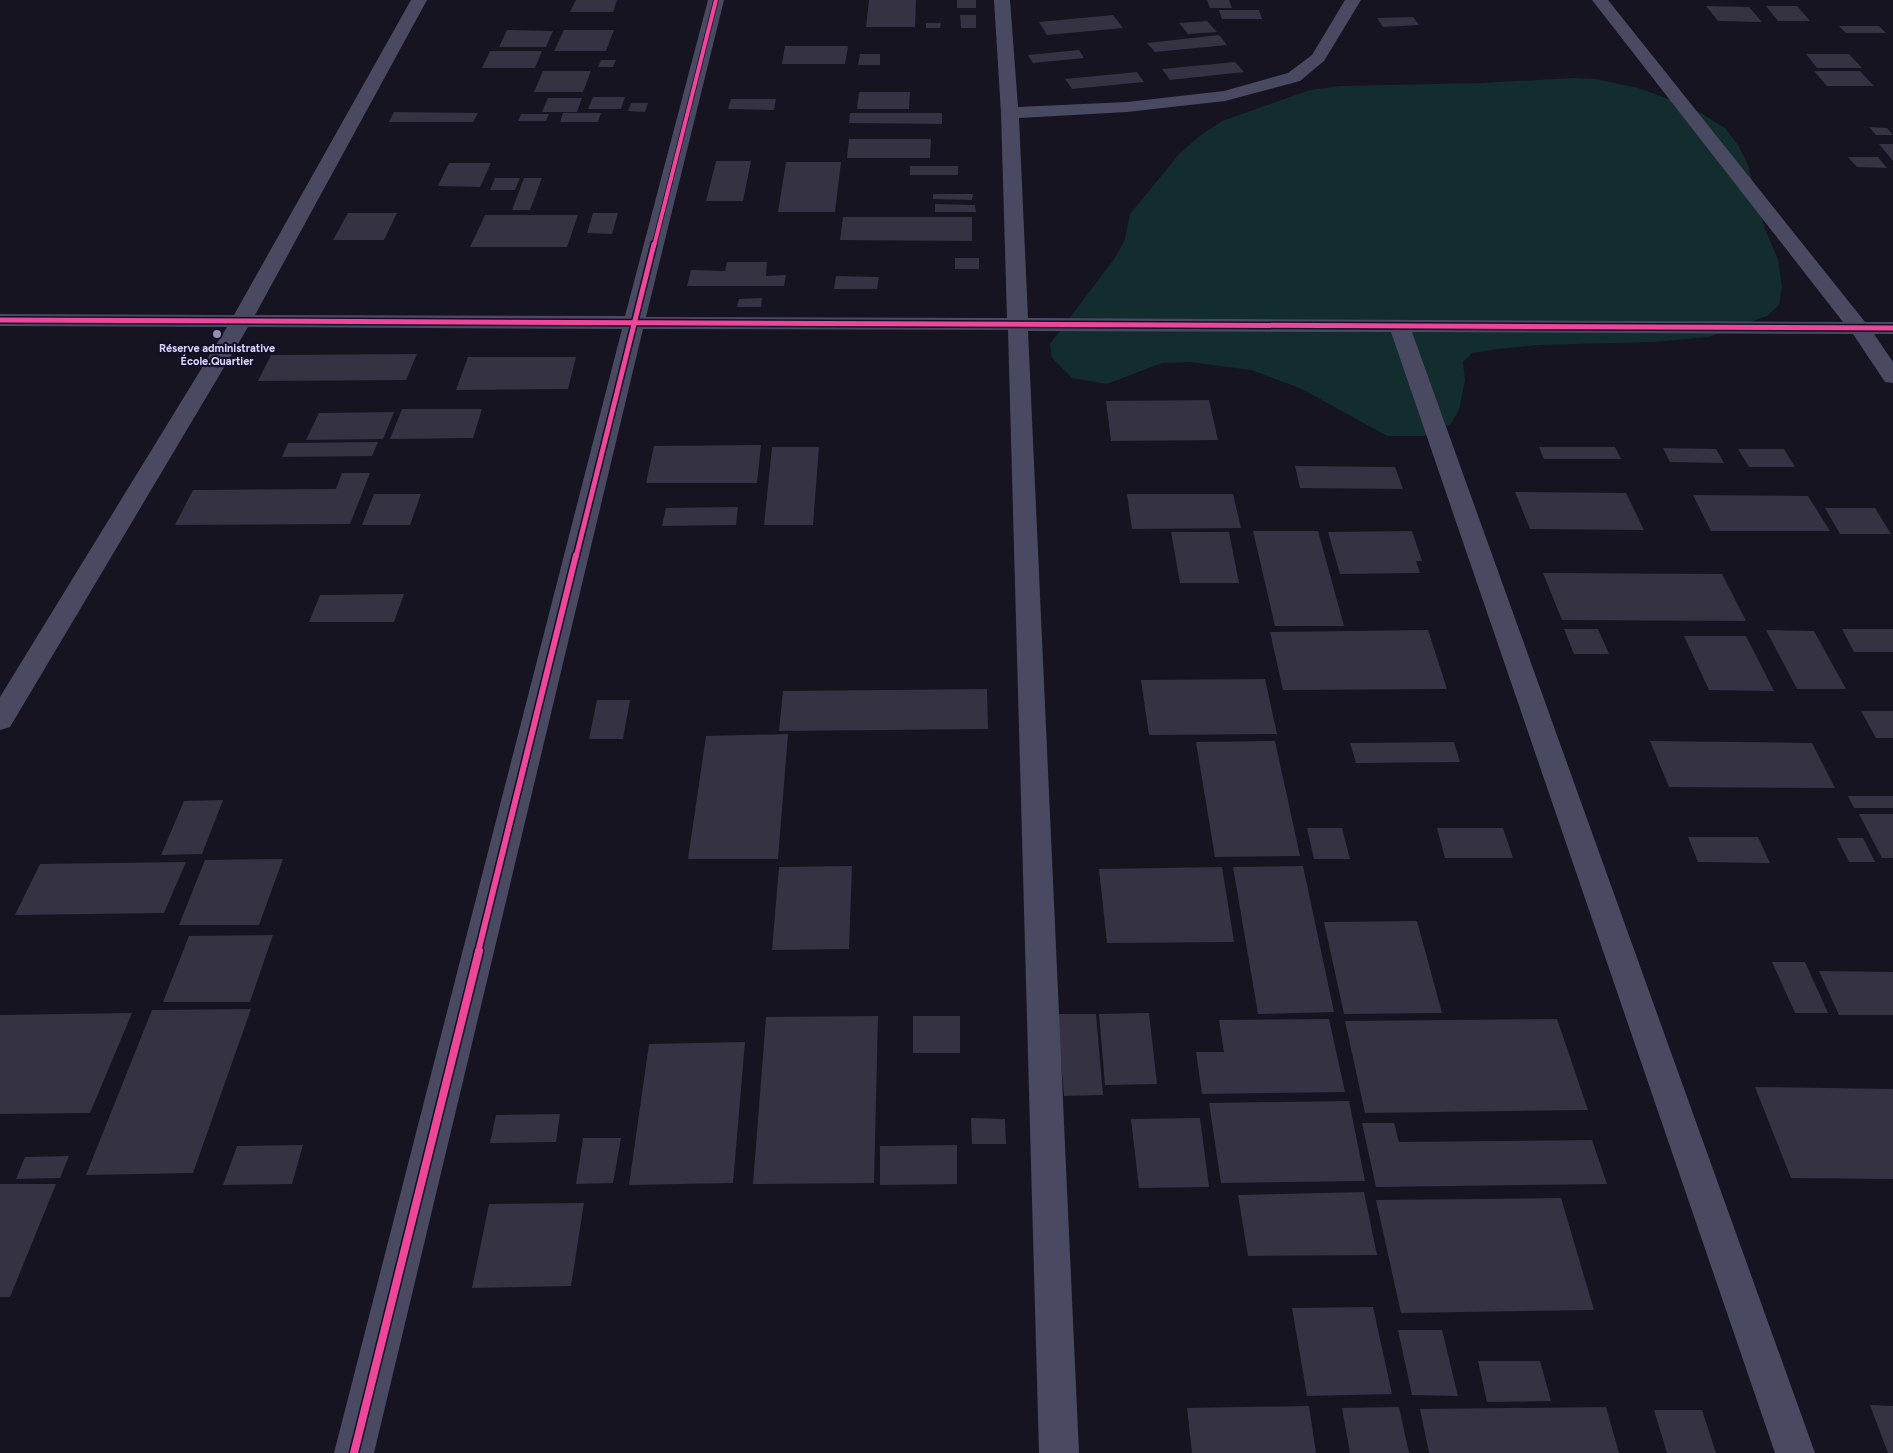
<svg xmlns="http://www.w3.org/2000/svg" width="1893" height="1453" viewBox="0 0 1893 1453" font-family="Figtree,sans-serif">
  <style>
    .green { fill: #132c2d }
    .building { fill: #343243 }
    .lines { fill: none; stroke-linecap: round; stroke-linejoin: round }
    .minor { fill: #4a4962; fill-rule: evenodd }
    .cycleway-far3-casing { stroke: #130f26; stroke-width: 5.5 }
    .cycleway-far2-casing { stroke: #130f26; stroke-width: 8 }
    .cycleway-far1-casing { stroke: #130f26; stroke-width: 9 }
    .cycleway-casing { stroke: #130f26; stroke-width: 11 }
    .cycleway-far3 { stroke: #ed469a; stroke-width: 4 }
    .cycleway-far2 { stroke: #ed469a; stroke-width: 5 }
    .cycleway-far1 { stroke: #ed469a; stroke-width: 6 }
    .cycleway { stroke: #ed469a; stroke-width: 8 }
    .poi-dot { fill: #9591b1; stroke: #130f26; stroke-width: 2 }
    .labels { text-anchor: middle; stroke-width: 4.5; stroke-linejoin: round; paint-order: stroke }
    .far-poi-label { font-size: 11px; font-weight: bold; fill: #d9d4ff; stroke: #130f26 }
  </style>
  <rect width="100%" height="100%" fill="#161421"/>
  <polygon class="green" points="1574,78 1596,79 1638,88 1691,107 1725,128 1738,145 1748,165 1765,229 1778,259 1782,287 1779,305 1767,316 1709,337 1654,342 1539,345 1498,349 1472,353 1463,362 1465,380 1459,410 1451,424 1424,436 1387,436 1302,389 1251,370 1190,362 1162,363 1107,384 1072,378 1052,358 1050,344 1115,258 1125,239 1130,214 1180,153 1201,135 1222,121 1310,90 1340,86 1480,83"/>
  <g class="building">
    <polygon points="576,0 617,0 613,12 570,12"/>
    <polygon points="869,0 916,0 915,27 866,27"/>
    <rect x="957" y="0" width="19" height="8"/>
    <polygon points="1207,0 1229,0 1232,8 1210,8"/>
    <polygon points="1706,6 1749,7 1762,22 1718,21"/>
    <polygon points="1766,6 1797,6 1810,21 1778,21"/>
    <polygon points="1219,10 1259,10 1262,19 1222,19"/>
    <polygon points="960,15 976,15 976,28 961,28"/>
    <polygon points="1113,15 1123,28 1047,35 1039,22"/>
    <polygon points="1413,17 1419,25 1383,27 1377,18"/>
    <polygon points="1207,21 1217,32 1188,34 1179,23"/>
    <polygon points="926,23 941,23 940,28 926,28"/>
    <polygon points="1839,26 1879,26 1886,33 1846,33"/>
    <polygon points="507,30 553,31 546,47 499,47"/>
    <polygon points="564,30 614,30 606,51 554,51"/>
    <polygon points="1219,35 1227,45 1155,52 1147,43"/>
    <polygon points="785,46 848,46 845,64 782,64"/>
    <polygon points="1079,50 1084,58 1033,63 1028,55"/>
    <polygon points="490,51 542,51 535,68 482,68"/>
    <polygon points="860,54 880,54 880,65 858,65"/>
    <polygon points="1806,54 1849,54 1862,68 1817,68"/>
    <polygon points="601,60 616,60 613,67 598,67"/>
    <polygon points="1235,62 1244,72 1170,80 1162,69"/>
    <polygon points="543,71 591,71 583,92 534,92"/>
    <polygon points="1814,71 1860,71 1874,86 1827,86"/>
    <polygon points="1137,72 1144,82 1072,89 1065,79"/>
    <polygon points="859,92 910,92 909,109 857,109"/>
    <polygon points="593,97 625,97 621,109 588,109"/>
    <polygon points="548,98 582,98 577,112 542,112"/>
    <polygon points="731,99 776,99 774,110 728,109"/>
    <polygon points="631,103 648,103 645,112 628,111"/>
    <polygon points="394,112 478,113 473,122 389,122"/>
    <polygon points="563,113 601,113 598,122 560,122"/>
    <polygon points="850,113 942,113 942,124 849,123"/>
    <polygon points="521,114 549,114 546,121 518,121"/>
    <polygon points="1869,127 1887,128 1893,135 1876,135"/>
    <polygon points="849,139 931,139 930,158 847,158"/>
    <polygon points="1879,144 1893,144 1893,161"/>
    <polygon points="1848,157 1878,157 1887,168 1857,167"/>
    <polygon points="716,161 751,161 743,201 706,201"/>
    <polygon points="786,162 841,162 835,212 778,212"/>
    <polygon points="449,163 491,163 480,187 438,186"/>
    <rect x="910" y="166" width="48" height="9"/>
    <polygon points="495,178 520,178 515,190 490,190"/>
    <polygon points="524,178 542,178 530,210 512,210"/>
    <polygon points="933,194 973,194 972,200 933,199"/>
    <polygon points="935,204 975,205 976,212 935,212"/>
    <polygon points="348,213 397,213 384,240 333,240"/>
    <polygon points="593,213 618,213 612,234 587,233"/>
    <polygon points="485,215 578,215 567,247 470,247"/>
    <polygon points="843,217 972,217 972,241 840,240"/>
    <rect x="955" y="258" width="24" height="11"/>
    <polygon points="727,262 767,262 766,276 786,275 784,286 687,286 691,270 725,271"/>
    <polygon points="836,276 879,277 877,289 834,289"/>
    <polygon points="762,298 761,307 737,307 739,299"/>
    <polygon points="417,354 406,380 258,381 271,355"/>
    <polygon points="468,357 576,357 568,389 456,390"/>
    <polygon points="1209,400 1218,440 1111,441 1106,401"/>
    <polygon points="402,409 482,409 473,438 390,439"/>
    <polygon points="394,412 383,439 306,440 319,413"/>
    <polygon points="378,442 372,456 282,457 288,443"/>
    <polygon points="761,445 757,483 646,483 654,446"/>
    <polygon points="772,447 819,447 813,525 764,525"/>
    <polygon points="1539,447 1615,447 1621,459 1544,459"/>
    <polygon points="1663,448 1716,449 1724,463 1670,462"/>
    <polygon points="1738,449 1784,449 1795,467 1749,467"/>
    <polygon points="1295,466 1395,467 1403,489 1300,488"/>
    <polygon points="342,473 370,473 350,524 175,525 193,490 336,489"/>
    <polygon points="1515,492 1626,493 1644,530 1530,529"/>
    <polygon points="374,494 421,494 410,525 362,525"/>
    <polygon points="1127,494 1233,494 1241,528 1132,529"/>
    <polygon points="1693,495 1808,496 1830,531 1711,531"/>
    <polygon points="738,507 736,525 662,526 666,508"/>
    <polygon points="1825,508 1875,508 1891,534 1840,534"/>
    <polygon points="1253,531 1318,531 1344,626 1275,626"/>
    <polygon points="1412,531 1422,561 1416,561 1420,573 1340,574 1328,532"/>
    <polygon points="1171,532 1229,532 1239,583 1180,583"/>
    <polygon points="1543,573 1722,574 1746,621 1562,620"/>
    <polygon points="404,594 394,622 309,622 320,595"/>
    <polygon points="1564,629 1598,629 1609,654 1574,654"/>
    <polygon points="1842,629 1893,629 1893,652 1854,652"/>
    <polygon points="1428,630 1447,689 1283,690 1270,632"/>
    <polygon points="1766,630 1814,631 1846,689 1797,689"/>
    <polygon points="1684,636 1746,636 1774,691 1709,690"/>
    <polygon points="1265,679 1277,734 1149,735 1141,680"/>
    <polygon points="987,689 988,729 779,731 783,691"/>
    <polygon points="597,700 630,700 623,739 589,739"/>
    <polygon points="1861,711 1893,711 1893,738 1876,738"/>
    <polygon points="788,734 778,859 688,859 706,736"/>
    <polygon points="1275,741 1300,856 1215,857 1196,742"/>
    <polygon points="1650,741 1812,743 1835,788 1669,787"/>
    <polygon points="1454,742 1460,762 1356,763 1350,743"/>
    <polygon points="1848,796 1893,796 1893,808 1854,808"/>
    <polygon points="223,800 202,854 161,855 184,801"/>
    <polygon points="1859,814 1893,814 1893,858 1882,858"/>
    <polygon points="1307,828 1342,828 1350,859 1314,859"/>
    <polygon points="1437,828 1503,828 1513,858 1445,858"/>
    <polygon points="1688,837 1758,837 1770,863 1698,862"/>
    <polygon points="1837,838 1863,838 1875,862 1849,862"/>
    <polygon points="283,859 259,925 179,925 205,860"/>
    <polygon points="186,862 164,913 15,915 40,864"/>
    <polygon points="852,866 849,949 772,950 779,867"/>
    <polygon points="1303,866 1334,1012 1258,1014 1233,867"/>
    <polygon points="1222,867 1234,942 1107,943 1099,869"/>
    <polygon points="1417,921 1442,1013 1344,1014 1324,922"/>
    <polygon points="273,935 250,1002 163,1002 189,936"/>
    <polygon points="1772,962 1805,962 1828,1013 1795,1013"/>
    <polygon points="1819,971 1893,972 1893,1015 1839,1015"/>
    <polygon points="251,1009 193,1173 86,1175 152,1010"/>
    <polygon points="132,1013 90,1113 0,1114 0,1015"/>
    <polygon points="1149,1013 1157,1084 1105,1085 1099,1014"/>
    <polygon points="1057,1014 1096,1014 1103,1095 1064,1096"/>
    <polygon points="878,1016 874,1183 753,1184 766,1017"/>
    <rect x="913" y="1016" width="47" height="37"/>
    <polygon points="1329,1019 1345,1092 1202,1094 1196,1052 1224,1052 1219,1020"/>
    <polygon points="1557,1019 1588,1110 1365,1113 1345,1021"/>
    <polygon points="745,1042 733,1183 629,1185 649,1044"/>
    <polygon points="1755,1087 1893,1089 1893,1179 1791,1178"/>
    <polygon points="1349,1101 1365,1181 1221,1183 1209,1103"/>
    <polygon points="560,1114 556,1142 490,1143 496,1115"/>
    <polygon points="971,1118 1005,1119 1006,1144 972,1144"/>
    <polygon points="1200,1118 1209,1187 1139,1188 1131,1119"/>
    <polygon points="1362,1123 1394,1123 1399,1142 1592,1140 1607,1184 1376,1187"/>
    <polygon points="583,1138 621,1138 613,1183 576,1184"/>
    <polygon points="303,1145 292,1184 223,1185 237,1146"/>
    <polygon points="957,1145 957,1184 880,1185 880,1146"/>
    <polygon points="69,1156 60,1178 16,1179 25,1157"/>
    <polygon points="0,1184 56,1184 10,1297 0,1297"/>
    <polygon points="1364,1192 1377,1255 1248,1256 1238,1195"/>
    <polygon points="1561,1198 1594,1310 1401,1313 1376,1200"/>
    <polygon points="584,1203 571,1286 472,1288 489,1204"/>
    <polygon points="1373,1307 1392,1394 1307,1396 1292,1308"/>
    <polygon points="1398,1330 1442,1330 1458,1396 1412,1395"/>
    <polygon points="1478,1361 1540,1361 1551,1401 1487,1402"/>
    <polygon points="1870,1405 1893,1406 1893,1453 1888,1453"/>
    <polygon points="1309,1406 1316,1453 1192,1453 1187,1408"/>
    <polygon points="1399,1407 1409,1453 1350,1453 1342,1408"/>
    <polygon points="1606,1407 1619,1453 1429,1453 1420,1409"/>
    <polygon points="1654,1410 1702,1410 1716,1453 1667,1453"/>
  </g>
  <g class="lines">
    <polygon class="minor" points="411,0 427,0 255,315 625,316 708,0 724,0 646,317 1007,318 1001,113 994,0 1010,0 1018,107 1127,102 1224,91 1288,73 1312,55 1345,0 1361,0 1324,61 1300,81 1225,101 1127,112 1019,118 1028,318 1843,322 1592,0 1608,0 1865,322 1893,322 1893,334 1874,334 1893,362 1893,383 1885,382 1853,334 1412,332 1815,1453 1775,1453 1391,332 1028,331 1079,1453 1039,1453 1008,330 643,329 374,1453 334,1453 622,329 248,327 10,727 0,730 0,697 227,327 0,326 0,314 234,315"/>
    <defs>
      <polyline id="cycleway-far3" points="654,246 716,0"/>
      <g id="cycleway-far2">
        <polyline points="0,320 1893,328"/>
        <polyline points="576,557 654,244"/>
      </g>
      <polyline id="cycleway-far1" points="478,952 576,555"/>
      <polyline id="cycleway" points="354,1453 479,951"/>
    </defs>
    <use href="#cycleway-far3" class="cycleway-far3-casing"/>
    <use href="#cycleway-far2" class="cycleway-far2-casing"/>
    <use href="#cycleway-far1" class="cycleway-far1-casing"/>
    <use href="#cycleway" class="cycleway-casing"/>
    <use href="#cycleway-far3" class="cycleway-far3"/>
    <use href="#cycleway-far2" class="cycleway-far2"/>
    <use href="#cycleway-far1" class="cycleway-far1"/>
    <use href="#cycleway" class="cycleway"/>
  </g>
  <circle class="poi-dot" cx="217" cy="334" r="5"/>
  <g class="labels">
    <g class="far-poi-label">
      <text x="217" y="352">Réserve administrative<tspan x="217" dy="13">École.Quartier</tspan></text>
    </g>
  </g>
</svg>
